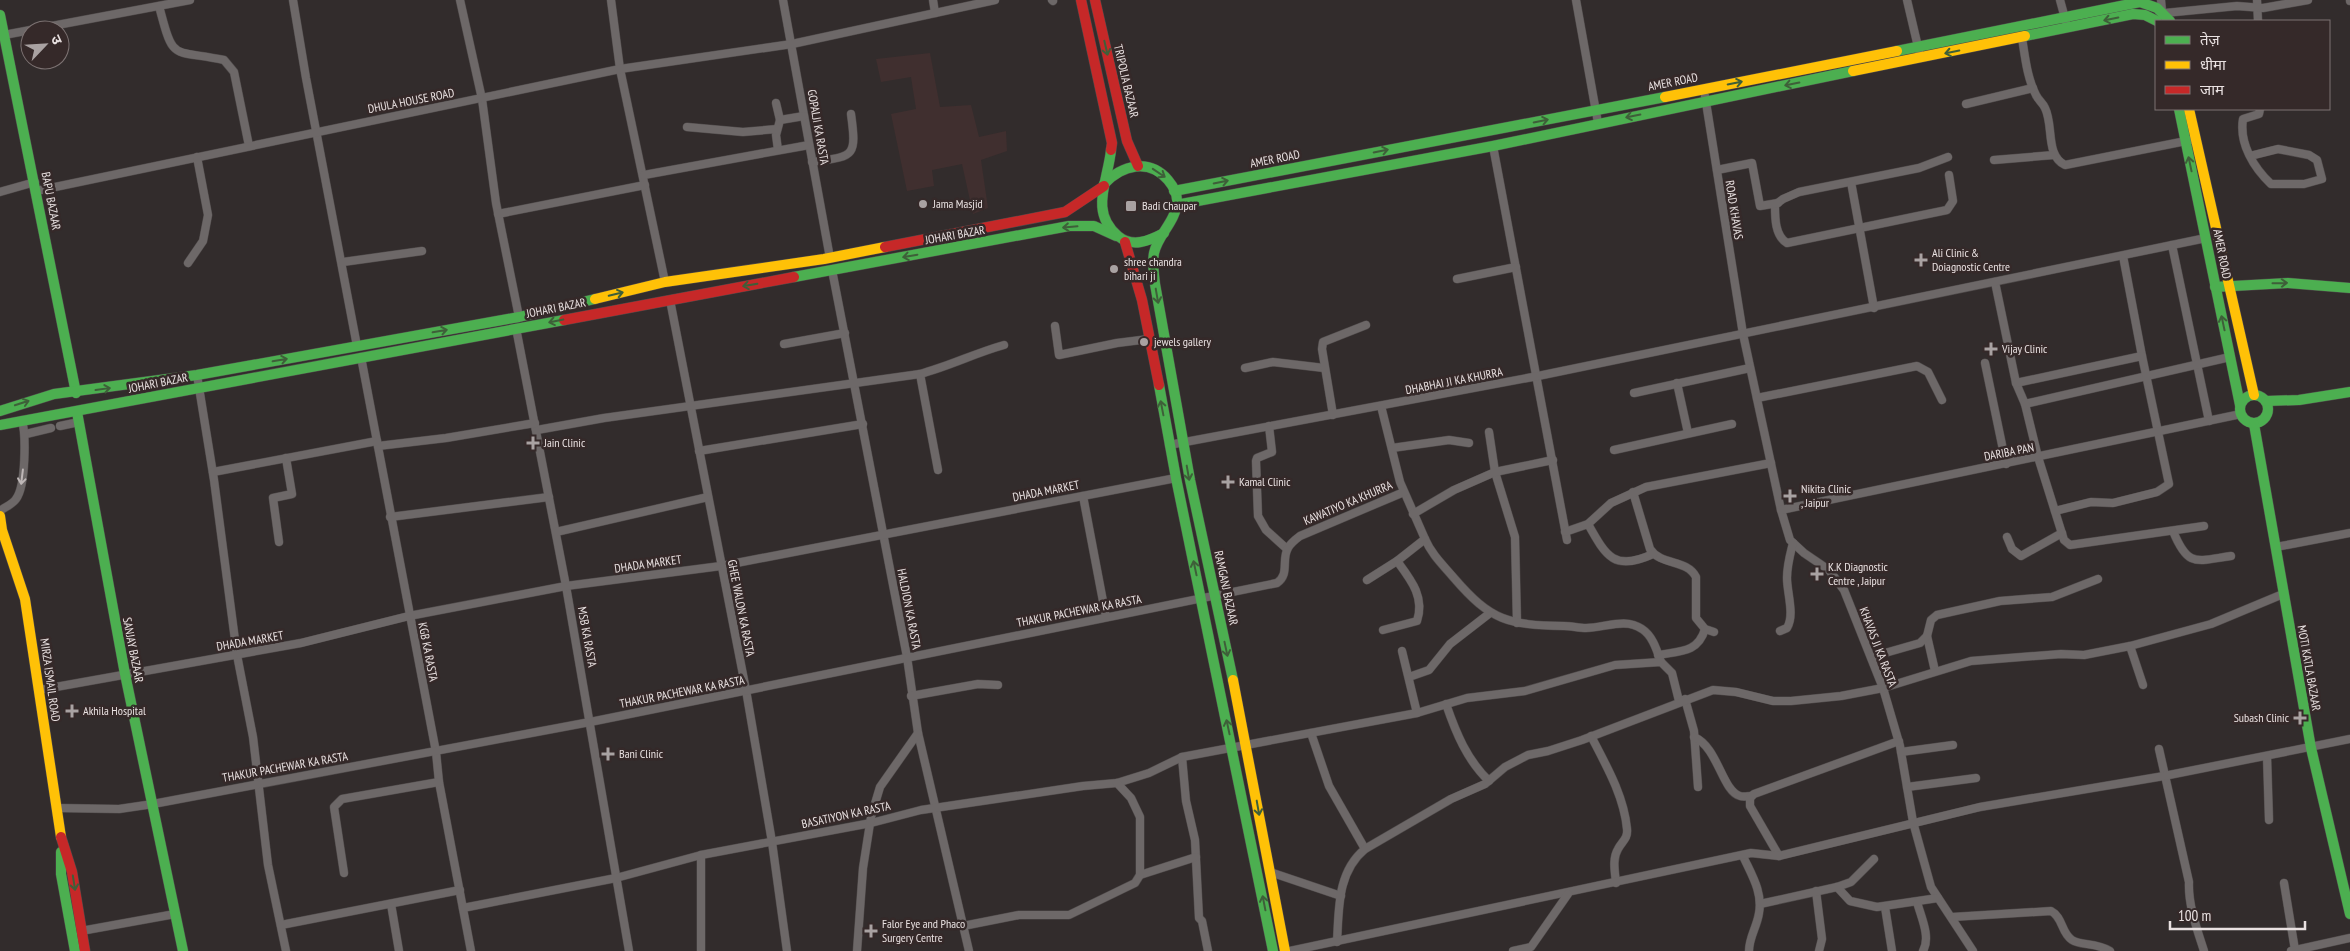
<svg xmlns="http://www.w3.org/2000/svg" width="2350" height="951" viewBox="0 0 2350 951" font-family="'PT Sans Narrow','Noto Sans Devanagari',sans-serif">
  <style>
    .built { fill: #402f2f }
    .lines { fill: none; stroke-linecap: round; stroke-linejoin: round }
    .street-casing { stroke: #4f4a4a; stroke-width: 9 }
    .fast-casing { stroke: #4f4a4a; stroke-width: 11 }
    .slow-casing { stroke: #4f4a4a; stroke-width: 11 }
    .jam-casing { stroke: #4f4a4a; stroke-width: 11 }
    .street { stroke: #6d6868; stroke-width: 8 }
    .fast { stroke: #4caf50; stroke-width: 10 }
    .slow { stroke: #ffc107; stroke-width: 10 }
    .jam { stroke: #c62828; stroke-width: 10 }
    .oneway { stroke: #3e5f39 }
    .oneway2 { stroke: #beb7b7 }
    .poi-dot { fill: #a9a2a2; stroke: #352929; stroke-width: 2 }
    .labels { text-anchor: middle; stroke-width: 5; stroke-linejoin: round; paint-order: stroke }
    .street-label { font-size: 12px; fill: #e9e1e1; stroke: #352929 }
    .poi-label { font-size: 12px; fill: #e9e1e1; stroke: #352929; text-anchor: start }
  </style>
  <rect width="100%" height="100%" fill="#322c2c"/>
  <polygon class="built" points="930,53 940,107 971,105 979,137 1006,131 1007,151 981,160 988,208 973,214 962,164 932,170 934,186 907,191 891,114 916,109 911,77 881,82 876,59"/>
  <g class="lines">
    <defs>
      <g id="street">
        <polyline points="293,0 306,78 357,346"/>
        <polyline points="460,0 482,99 496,203 519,317"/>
        <polyline points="611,0 620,69 665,282"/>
        <polyline points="783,0 830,258"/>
        <polyline points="933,0 935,13"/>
        <polyline points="1052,0 1053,1"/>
        <polyline points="1576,0 1598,123"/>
        <polyline points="1907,0 1919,51"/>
        <polyline points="2060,0 2066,22"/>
        <polyline points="2161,0 2162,11"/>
        <polyline points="2257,0 2258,21"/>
        <polyline points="2350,0 2350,1"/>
        <path d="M159,6C174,63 171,49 224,60L234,72L249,146"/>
        <polyline points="2165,13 2237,6 2263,8 2308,0"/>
        <polyline points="4,35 190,0"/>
        <path d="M2022,38C2025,56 2027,78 2036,95C2038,100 2043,103 2045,108C2054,126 2045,155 2065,165L2191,140"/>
        <polyline points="1705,96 1743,334 1781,510 1790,540 1804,553 1829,570 1844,590 1883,688 1900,746 1913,822 1931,887 1973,951"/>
        <polyline points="776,103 780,120 776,135 778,150"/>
        <polyline points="1966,104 2033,88"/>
        <polyline points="780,120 804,116"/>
        <polyline points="687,127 743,132 777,129"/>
        <polyline points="1493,146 1567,540"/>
        <path d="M2250,156L2278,149L2309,155L2317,160L2322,179L2304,184H2271C2254,168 2239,144 2243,119L2259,114L2260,109"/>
        <path d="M1948,157L1919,168L1799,192L1783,199L1775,205C1775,218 1775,236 1787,243L1947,210L1953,201L1949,175"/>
        <polyline points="1994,160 2054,155"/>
        <path d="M812,162C854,156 857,158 851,114"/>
        <polyline points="1717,170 1752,163 1760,206 1778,203"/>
        <polyline points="644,175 809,145"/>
        <polyline points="1851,182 1874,308"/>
        <polyline points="36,191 620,69 792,44 995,0"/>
        <polyline points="0,192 35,182"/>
        <polyline points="498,214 645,185"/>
        <polyline points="2172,245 2209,421"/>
        <polyline points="2123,256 2142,356"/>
        <polyline points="343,262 422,251"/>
        <polyline points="188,263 203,241 208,215 197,157"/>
        <polyline points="832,270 907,657 918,733 969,951"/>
        <polyline points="1457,279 1516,267"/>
        <polyline points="1995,282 2016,383 2025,404 2230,357"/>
        <polyline points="670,300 746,690 772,842 787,951"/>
        <polyline points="1055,326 1059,355 1117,343 1149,339"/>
        <polyline points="516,328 566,586 629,951"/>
        <polyline points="784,344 845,333"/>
        <polyline points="361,357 436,752 439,782 471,951"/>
        <polyline points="1985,363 2006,464"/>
        <polyline points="1245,368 1273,362 1324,368"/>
        <polyline points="920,374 938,470"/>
        <polyline points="197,375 214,480 237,655 253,737 268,865 286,951"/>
        <polyline points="1677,383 1688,433"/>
        <polyline points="2016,383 2142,356 2169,484 2157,492 2113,503 2091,502 2055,511"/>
        <polyline points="1634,393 1750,368"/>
        <polyline points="1757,398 1917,366 1928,372 1942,400"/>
        <polyline points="2025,404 2038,457 2064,540 2070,545 2204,526"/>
        <polyline points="1381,406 1400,482 1425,539"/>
        <polyline points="1333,415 1322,349 1323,342 1366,325"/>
        <polyline points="60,426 79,422"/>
        <polyline points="1269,426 1272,452 1257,458 1256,461 1258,516 1266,530 1287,549"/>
        <path d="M537,430L604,418L920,374C950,366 975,353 1004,345"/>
        <polyline points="1489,432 1495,472 1515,537 1517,623"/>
        <polyline points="26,434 51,428"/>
        <polyline points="1169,445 1538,376 2206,238"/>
        <polyline points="378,446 446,438 535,423"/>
        <polyline points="1392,448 1449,440 1469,443"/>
        <polyline points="1614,450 1732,424"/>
        <polyline points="699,451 863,424"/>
        <polyline points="213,472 377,441"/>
        <path d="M1633,492L1650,549C1661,566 1687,559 1696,577V618L1705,629L1714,632"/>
        <polyline points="1083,496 1106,617"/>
        <polyline points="1781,510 2241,414"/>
        <path d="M0,511C5,507 13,504 16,499C26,486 26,435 22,420"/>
        <polyline points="1413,514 1454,490 1495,472 1553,460"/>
        <polyline points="390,517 549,497"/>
        <path d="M1588,524C1606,556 1614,572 1653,554"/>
        <path d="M2173,531C2188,568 2196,561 2231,556"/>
        <polyline points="556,532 708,497"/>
        <polyline points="1565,532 1588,524 1611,503 1646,487 1771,463"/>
        <polyline points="2007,537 2012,549 2021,556 2062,533"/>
        <polyline points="279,542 273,498 292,494 286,458"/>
        <polyline points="2276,547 2350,533"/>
        <path d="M1367,580L1397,561L1425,539C1432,555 1443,565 1454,578C1491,621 1508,625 1564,626C1571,626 1579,628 1586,628C1605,628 1625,617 1642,629C1653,636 1657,651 1661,662"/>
        <path d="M1383,630L1417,621C1425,597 1411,580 1397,561"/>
        <path d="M1780,631L1787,628C1795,615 1787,593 1787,578C1787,565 1790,555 1793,543"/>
        <polyline points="1927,636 1935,671"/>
        <polyline points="2130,646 2143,685"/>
        <polyline points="1402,651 1417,713"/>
        <path d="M1658,655C1680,651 1698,653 1705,629"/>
        <polyline points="1871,657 1920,643 1927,636 1931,620 1937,615 2000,601 2052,597 2098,579"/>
        <polyline points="1409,677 1429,670 1450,644 1490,613"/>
        <polyline points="39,690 301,643 409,616 566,586 721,566 1176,478"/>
        <polyline points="911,696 978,684 998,685"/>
        <polyline points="1685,699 1694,731 1698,787"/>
        <path d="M1446,704C1456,733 1467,760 1489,781"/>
        <polyline points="1311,733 1329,786 1365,849"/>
        <path d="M1591,736C1606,765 1624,796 1627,829C1628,839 1622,841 1618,849C1612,859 1615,872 1616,883"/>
        <path d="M1694,737C1718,747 1722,791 1740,796C1743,797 1748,796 1752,796"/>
        <path d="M2159,749L2189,882C2188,905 2197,929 2204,951"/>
        <polyline points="1901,752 1953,745"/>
        <polyline points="2267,756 2269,820"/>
        <polyline points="1182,757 1186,801 1195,840 1199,918 1202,921 1208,951"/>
        <polyline points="1907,787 1976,778"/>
        <path d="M57,808L119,809L153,804L590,722L1277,583C1290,574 1281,560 1288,548C1290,544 1296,539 1300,536L1404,492"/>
        <polyline points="701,855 701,951"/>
        <path d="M1743,856C1751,874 1763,892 1759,913C1757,927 1749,937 1749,951"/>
        <polyline points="1779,856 1750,806 1750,797 1754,794 1899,741"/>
        <polyline points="1270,872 1341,896"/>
        <polyline points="344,873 334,807 342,799 439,782"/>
        <polyline points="1140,875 1196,857"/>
        <polyline points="2284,883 2295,950"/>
        <polyline points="1837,887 1850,901 1877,907 1938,898"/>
        <polyline points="1816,891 1822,939 1819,951"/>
        <path d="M1917,902C1921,917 1931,937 1923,951"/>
        <polyline points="391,904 399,951"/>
        <polyline points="1760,904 1837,887 1851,882 1874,859"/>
        <polyline points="1885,907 1892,951"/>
        <polyline points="463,908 616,878 701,855 871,823 921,810 1083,786 1117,783 1149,773 1182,757 1417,713 1467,698 1525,691 1615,665 1661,662 1672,673 1679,701"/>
        <path d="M1952,917L2051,911C2063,917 2061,933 2072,940C2081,946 2096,942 2110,951"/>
        <polyline points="281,925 460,890"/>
        <polyline points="963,926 1019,915 1069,915 1135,883 1140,875 1140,817 1131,798 1117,783"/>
        <polyline points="81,931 175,914"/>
        <path d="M1337,942C1339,909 1337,872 1365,849L1451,799L1485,784L1505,767L1528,755L1548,751L1582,740L1713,690L1736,692L1773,701H1791L1841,696L1883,688L1971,661L2061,654L2084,655L2130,646L2211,624L2283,594"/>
        <polyline points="857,951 863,868 871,817 880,787 918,733"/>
        <polyline points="1290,951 1751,853 1779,856 1980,807 2164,776 2350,739"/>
        <polyline points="1513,951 1531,947 1568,894"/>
        <polyline points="2291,951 2350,938"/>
      </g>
      <g id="fast">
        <polyline points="0,15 76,393"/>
        <polyline points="2025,36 2133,14 2145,15 2157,21"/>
        <polyline points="1897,51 2140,2 2157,8 2170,21"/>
        <polyline points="2179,109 2240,405"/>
        <path d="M1111,150C1108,181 1089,212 1118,236C1132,248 1149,241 1164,233"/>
        <path d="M1104,184C1122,165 1149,158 1168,180C1173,186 1177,192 1177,200C1177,221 1158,234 1154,253C1152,263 1154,274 1155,284L1190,480L1233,680"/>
        <polyline points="1174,191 1665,97"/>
        <polyline points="1176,205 1493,146 1853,71"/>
        <polyline points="794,277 1069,226 1094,226 1116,236"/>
        <polyline points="2215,287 2288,283 2350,288"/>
        <polyline points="1159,385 1176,478 1273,951"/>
        <circle cx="2254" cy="409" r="14"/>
        <polyline points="2266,401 2299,400 2350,392"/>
        <polyline points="0,411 54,394 197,375 519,317 595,299"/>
        <polyline points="77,412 125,674 183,951"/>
        <polyline points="2254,424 2311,748 2350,914"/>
        <polyline points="0,425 564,320"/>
        <polyline points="61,852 61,874 75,951"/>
      </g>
      <g id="slow">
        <polyline points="1853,71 2025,36"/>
        <polyline points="1665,97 1897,51"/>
        <polyline points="2189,109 2254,395"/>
        <polyline points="595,299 665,282 824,259 885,247"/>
        <polyline points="0,516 2,530 25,599 61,837"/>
        <polyline points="1233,680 1285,951"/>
      </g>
      <g id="jam">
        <polyline points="1081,0 1112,143 1111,150"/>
        <polyline points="1095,0 1127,141 1138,166"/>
        <polyline points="1125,242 1142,300 1159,385"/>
        <polyline points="885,247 1065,212 1104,186"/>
        <polyline points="564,320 794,277"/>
        <polyline points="61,837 72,872 85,951"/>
      </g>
    </defs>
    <use href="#street" class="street-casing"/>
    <use href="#fast" class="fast-casing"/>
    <use href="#slow" class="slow-casing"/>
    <use href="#jam" class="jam-casing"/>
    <use href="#street" class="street"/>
    <use href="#fast" class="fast"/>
    <use href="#slow" class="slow"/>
    <use href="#jam" class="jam"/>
  </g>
  <defs><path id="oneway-shaft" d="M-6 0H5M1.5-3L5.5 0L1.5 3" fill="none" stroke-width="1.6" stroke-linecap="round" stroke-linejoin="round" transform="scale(1.25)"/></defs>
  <g class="oneway">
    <use href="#oneway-shaft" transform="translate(2111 19) rotate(168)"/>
    <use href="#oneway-shaft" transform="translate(1106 48) rotate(77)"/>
    <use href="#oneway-shaft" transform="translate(1952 52) rotate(168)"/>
    <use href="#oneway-shaft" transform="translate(1735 83) rotate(-11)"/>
    <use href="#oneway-shaft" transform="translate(1792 84) rotate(169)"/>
    <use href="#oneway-shaft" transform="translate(1633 116) rotate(169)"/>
    <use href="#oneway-shaft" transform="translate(1541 121) rotate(-11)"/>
    <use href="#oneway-shaft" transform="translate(1381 151) rotate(-11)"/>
    <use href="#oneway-shaft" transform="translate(2190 164) rotate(-102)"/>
    <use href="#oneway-shaft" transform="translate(1159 173) rotate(34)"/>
    <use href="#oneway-shaft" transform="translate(1221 182) rotate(-11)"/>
    <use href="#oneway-shaft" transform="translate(1070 227) rotate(175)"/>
    <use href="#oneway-shaft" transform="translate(910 256) rotate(170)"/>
    <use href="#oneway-shaft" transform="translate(2280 283) rotate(-1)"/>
    <use href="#oneway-shaft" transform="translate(750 285) rotate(170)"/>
    <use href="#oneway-shaft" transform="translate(616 294) rotate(-13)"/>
    <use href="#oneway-shaft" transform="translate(1157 296) rotate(80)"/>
    <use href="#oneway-shaft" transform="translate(556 321) rotate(169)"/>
    <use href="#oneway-shaft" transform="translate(2223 323) rotate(-102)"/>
    <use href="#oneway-shaft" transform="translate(440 331) rotate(-10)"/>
    <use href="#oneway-shaft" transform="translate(280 360) rotate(-10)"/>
    <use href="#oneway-shaft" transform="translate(103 389) rotate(-8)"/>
    <use href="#oneway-shaft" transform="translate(22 403) rotate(-18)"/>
    <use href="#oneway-shaft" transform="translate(1162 408) rotate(-101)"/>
    <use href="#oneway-shaft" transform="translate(1188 473) rotate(80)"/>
    <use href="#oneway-shaft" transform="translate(1195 568) rotate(-102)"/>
    <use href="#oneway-shaft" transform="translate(1226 649) rotate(78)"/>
    <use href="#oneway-shaft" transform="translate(1228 727) rotate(-102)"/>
    <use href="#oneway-shaft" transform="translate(1258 808) rotate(80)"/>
    <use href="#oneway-shaft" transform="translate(74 883) rotate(81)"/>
    <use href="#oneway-shaft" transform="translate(1264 903) rotate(-101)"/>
  </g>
  <use class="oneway2" href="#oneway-shaft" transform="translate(22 477) rotate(97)"/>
  <g class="poi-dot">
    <circle cx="923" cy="204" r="5"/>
    <rect x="1125" y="200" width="12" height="12" rx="2.5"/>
    <path d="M1918.5 252.5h5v5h5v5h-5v5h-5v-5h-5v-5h5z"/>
    <circle cx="1114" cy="269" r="5"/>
    <circle cx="1144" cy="342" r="5"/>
    <path d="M1988.5 341.5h5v5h5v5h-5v5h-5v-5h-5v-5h5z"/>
    <path d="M530.5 435.5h5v5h5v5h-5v5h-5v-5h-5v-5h5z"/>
    <path d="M1225.5 474.5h5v5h5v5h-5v5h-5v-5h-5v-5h5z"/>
    <path d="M1787.5 488.5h5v5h5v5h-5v5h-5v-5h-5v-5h5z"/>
    <path d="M1814.5 566.5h5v5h5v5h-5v5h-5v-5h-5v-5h5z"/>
    <path d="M69.5 703.5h5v5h5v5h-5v5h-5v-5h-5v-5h5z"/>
    <path d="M2297.5 710.5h5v5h5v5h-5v5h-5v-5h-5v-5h5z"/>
    <path d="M605.5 746.5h5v5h5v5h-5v5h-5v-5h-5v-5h5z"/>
    <path d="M868.5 923.5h5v5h5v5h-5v5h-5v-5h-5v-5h5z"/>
  </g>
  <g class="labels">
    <g class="street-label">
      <text transform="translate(1126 81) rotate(77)" y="4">TRIPOLIA BAZAAR</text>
      <text transform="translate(1673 82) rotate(-11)" y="4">AMER ROAD</text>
      <text transform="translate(411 101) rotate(-11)" y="4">DHULA HOUSE ROAD</text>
      <text transform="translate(818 127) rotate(80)" y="4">GOPALJI KA RASTA</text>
      <text transform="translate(1275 159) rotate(-11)" y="4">AMER ROAD</text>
      <text transform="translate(51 201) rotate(79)" y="4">BAPU BAZAAR</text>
      <text transform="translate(1734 210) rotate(81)" y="4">ROAD KHAVAS</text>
      <text transform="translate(955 235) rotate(-10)" y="4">JOHARI BAZAR</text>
      <text transform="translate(2222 254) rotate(79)" y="4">AMER ROAD</text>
      <text transform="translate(556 308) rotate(-11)" y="4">JOHARI BAZAR</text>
      <text transform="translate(1454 381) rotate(-11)" y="4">DHABHAI JI KA KHURRA</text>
      <text transform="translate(158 383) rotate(-11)" y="4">JOHARI BAZAR</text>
      <text transform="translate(2009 452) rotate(-11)" y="4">DARIBA PAN</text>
      <text transform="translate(1046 491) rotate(-11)" y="4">DHADA MARKET</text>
      <text transform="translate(1348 503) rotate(-23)" y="4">KAWATIYO KA KHURRA</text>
      <text transform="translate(648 564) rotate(-8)" y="4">DHADA MARKET</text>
      <text transform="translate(1226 588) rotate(78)" y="4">RAMGANJ BAZAAR</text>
      <text transform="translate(741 608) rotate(79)" y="4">GHEE WALON KA RASTA</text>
      <text transform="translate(909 609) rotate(79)" y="4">HALDION KA RASTA</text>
      <text transform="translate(1079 611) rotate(-11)" y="4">THAKUR PACHEWAR KA RASTA</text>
      <text transform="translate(587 637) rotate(80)" y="4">MSB KA RASTA</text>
      <text transform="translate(250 641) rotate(-10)" y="4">DHADA MARKET</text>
      <text transform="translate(1878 647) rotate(69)" y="4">KHAVAS JI KA RASTA</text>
      <text transform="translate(133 650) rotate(79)" y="4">SANJAY BAZAAR</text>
      <text transform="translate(428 652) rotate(79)" y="4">KGB KA RASTA</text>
      <text transform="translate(2309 668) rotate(80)" y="4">MOTI KATLA BAZAAR</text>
      <text transform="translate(50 680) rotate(82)" y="4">MIRZA ISMAIL ROAD</text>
      <text transform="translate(682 692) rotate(-11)" y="4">THAKUR PACHEWAR KA RASTA</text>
      <text transform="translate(285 767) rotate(-10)" y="4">THAKUR PACHEWAR KA RASTA</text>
      <text transform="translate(846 815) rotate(-12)" y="4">BASATIYON KA RASTA</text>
    </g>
    <g class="poi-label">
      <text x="933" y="208">Jama Masjid</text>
      <text x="1142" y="210">Badi Chaupar</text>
      <text x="1932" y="257">Ali Clinic &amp;<tspan x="1932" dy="14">Doiagnostic Centre</tspan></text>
      <text x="1124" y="266">shree chandra<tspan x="1124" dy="14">bihari ji</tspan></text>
      <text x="1154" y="346">jewels gallery</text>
      <text x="2002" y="353">Vijay Clinic</text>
      <text x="544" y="447">Jain Clinic</text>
      <text x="1239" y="486">Kamal Clinic</text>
      <text x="1801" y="493">Nikita Clinic<tspan x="1801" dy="14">, Jaipur</tspan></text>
      <text x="1828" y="571">K.K Diagnostic<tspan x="1828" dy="14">Centre , Jaipur</tspan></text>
      <text x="83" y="715">Akhila Hospital</text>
      <text x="2289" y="722" text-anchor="end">Subash Clinic</text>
      <text x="619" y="758">Bani Clinic</text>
      <text x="882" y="928">Falor Eye and Phaco<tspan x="882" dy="14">Surgery Centre</tspan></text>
    </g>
  </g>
  <rect x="2155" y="20" width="175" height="90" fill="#352929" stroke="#7d7373"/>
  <rect x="2165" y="36" width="25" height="8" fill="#4caf50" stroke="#7d7373"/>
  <text x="2200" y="45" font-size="15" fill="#e9e1e1">तेज़</text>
  <rect x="2165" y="61" width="25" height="8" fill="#ffc107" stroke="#7d7373"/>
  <text x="2200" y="70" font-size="15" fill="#e9e1e1">धीमा</text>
  <rect x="2165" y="86" width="25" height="8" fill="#c62828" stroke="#7d7373"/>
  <text x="2200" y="95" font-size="15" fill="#e9e1e1">जाम</text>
  <g transform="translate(45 45) rotate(65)"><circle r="24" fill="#352929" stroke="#7d7373"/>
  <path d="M0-4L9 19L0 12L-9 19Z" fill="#a9a2a2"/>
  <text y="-8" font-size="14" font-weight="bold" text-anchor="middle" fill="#e9e1e1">उ</text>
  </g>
  <path d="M2170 921v8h135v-8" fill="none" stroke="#e9e1e1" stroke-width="2.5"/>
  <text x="2178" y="921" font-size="15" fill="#e9e1e1" stroke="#352929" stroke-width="4" paint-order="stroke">100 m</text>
</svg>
